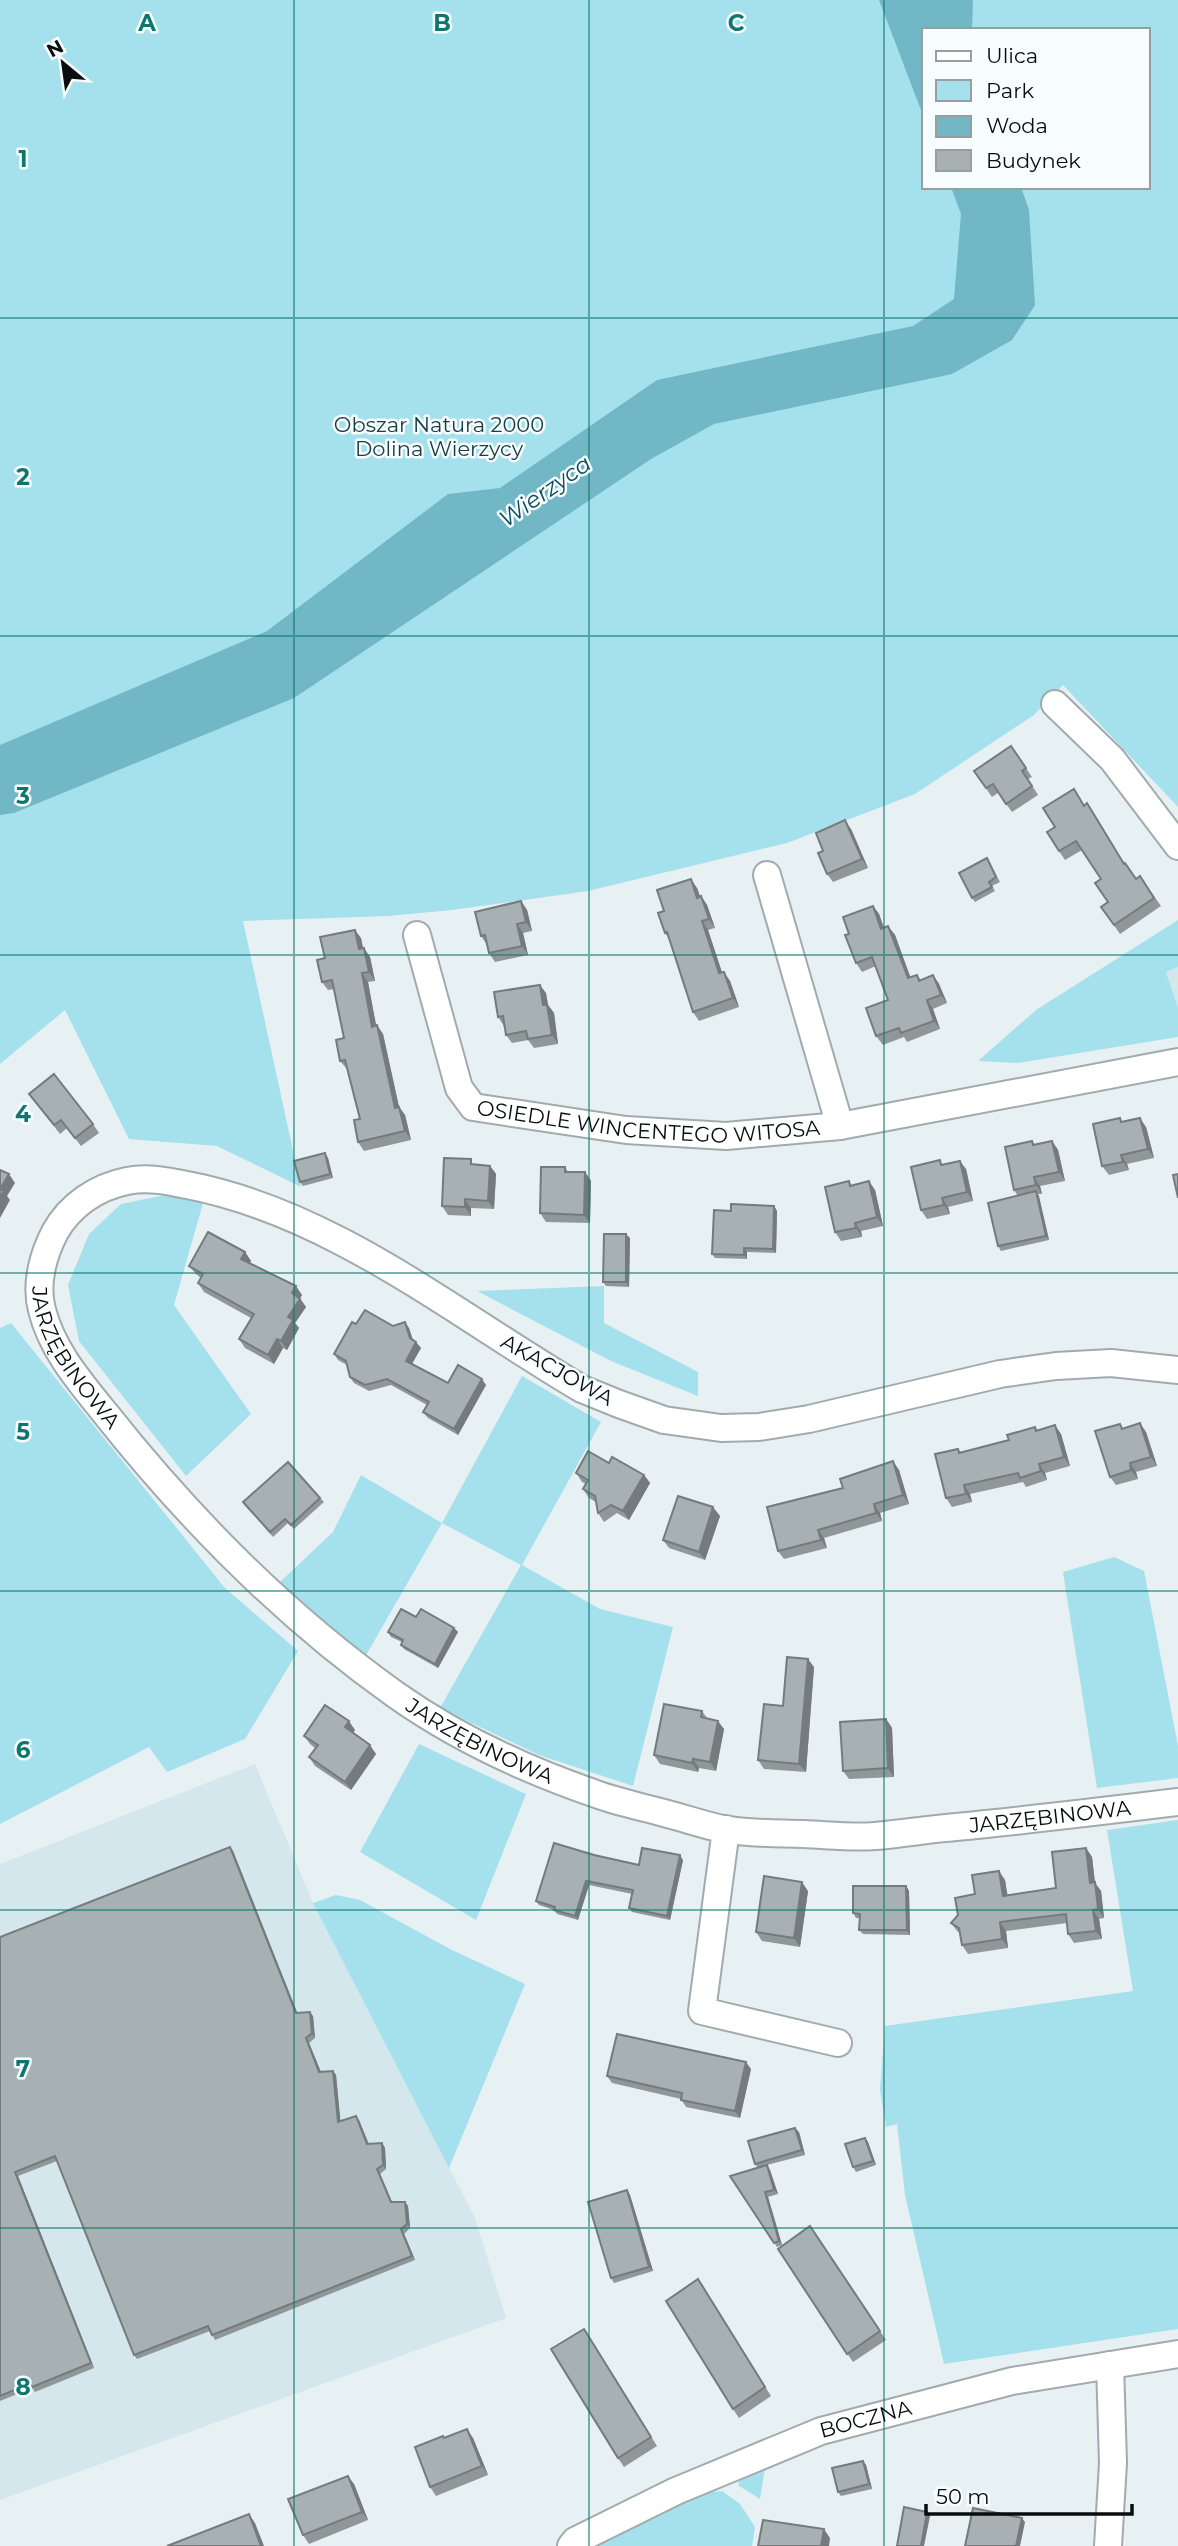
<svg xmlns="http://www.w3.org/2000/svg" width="1178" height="2546" viewBox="0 0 1178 2546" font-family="Montserrat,sans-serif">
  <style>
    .built { fill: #d4e7ec }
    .green { fill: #a5e0ed; fill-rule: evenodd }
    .water { fill: #71b7c6 }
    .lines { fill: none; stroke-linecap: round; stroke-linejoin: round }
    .minor-casing { stroke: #a1abad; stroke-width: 30 }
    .minor { stroke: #fff; stroke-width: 26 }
    .wall { fill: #909799 }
    .shaded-wall { fill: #757b7d }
    .building { fill: #a7b0b2; stroke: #757b7d; stroke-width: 2 }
    .grid { fill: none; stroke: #0f766e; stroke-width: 2; stroke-opacity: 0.55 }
    .labels { text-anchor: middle; stroke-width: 5; stroke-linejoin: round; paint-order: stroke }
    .park-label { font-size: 21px; fill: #1a3c43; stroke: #f7fdfe }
    .street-label { font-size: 21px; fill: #0a0d0e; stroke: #f7fdfe }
    .water-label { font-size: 23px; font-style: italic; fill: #0d4c58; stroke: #f7fdfe }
    .grid-label { font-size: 23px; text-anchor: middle; font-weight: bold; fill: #0f766e; stroke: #f7fdfe; stroke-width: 5; stroke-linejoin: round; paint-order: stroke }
  </style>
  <rect width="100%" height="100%" fill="#e7f1f3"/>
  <g class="built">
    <polygon points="1178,967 1178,1008 1177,1008 1166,971"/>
    <polygon points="255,1764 313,1903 475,2218 506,2318 0,2500 0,1864"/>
  </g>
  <g class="green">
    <path d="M0,0H1178V807L1063,685L1034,715L915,794L787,843L588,891L452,910L388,916L243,921L301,1187L217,1146L129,1139L65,1010L0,1064ZM924,30H1148V187H924Z"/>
    <polygon points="1178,920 1178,967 1166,972 1178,1008 1178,1037 1018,1063 978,1061 1036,1010"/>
    <polygon points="165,1195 203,1203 174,1305 251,1414 186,1476 79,1341 68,1285 89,1234 121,1204"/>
    <polygon points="604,1286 604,1323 698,1372 698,1396 611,1361 477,1291"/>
    <polygon points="11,1323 225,1588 298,1651 245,1739 167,1772 149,1747 0,1824 0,1328"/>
    <polygon points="522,1376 601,1422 522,1565 600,1609 673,1627 633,1786 539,1755 440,1708 521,1565 442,1523 365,1657 280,1582 333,1532 361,1475 442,1523"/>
    <polygon points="1114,1557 1144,1571 1178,1746 1178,1778 1097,1788 1063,1572"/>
    <polygon points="419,1744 526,1794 476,1920 360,1852"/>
    <polygon points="1178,1820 1178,2329 944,2364 905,2195 897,2124 886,2127 880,2090 885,2026 1133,1991 1107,1830"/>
    <polygon points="336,1895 360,1900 450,1949 525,1984 449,2168 313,1903"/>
    <polygon points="765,2468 760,2499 739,2486 738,2477"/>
    <polygon points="722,2491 740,2504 755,2527 752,2546 601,2546 600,2536 694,2494"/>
  </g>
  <g class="water">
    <polygon points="879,0 973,0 972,30 924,30 924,118"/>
    <polygon points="951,187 1021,187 1029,210 1035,305 1012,340 952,374 714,424 651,459 294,698 14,813 0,815 0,745 267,631 448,494 500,488 657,380 913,326 954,299 961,214"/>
  </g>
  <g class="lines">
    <defs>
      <g id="minor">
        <polyline points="1055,704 1112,759 1178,846"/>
        <polyline points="767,875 840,1126"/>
        <path id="s1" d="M417,935L459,1088L473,1107L626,1130L726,1136L840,1126L1178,1062"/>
        <path id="s2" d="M1178,1370L1111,1363L1056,1366L1000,1374L809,1419L759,1427L721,1428L664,1420L619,1404L582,1389C456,1315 333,1213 187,1185C167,1181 148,1177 127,1181C97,1187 70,1205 55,1232C43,1255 35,1284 42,1310C52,1350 80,1382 105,1413C189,1519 286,1617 396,1695C457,1738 526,1770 596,1794C618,1802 642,1807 664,1813C684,1818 703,1825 723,1829C749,1834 778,1833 804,1834C828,1835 852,1838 875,1836C902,1834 929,1829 956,1827C1030,1820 1104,1811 1178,1802"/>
        <polyline points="726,1829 702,2011 838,2043"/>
        <path id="s3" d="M571,2546L575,2541L676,2491L821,2431L1012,2381L1178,2354"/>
        <polyline points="1108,2546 1113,2463 1110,2365"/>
      </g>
    </defs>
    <use href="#minor" class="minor-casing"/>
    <use href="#minor" class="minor"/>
  </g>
  <g class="wall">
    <polygon points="1011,746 1032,777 1028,779 1038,795 1012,812 998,793 992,797 974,771"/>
    <polygon points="1080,798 1084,806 1087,803 1093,812 1124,864 1136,879 1140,876 1161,906 1120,934 1101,907 1108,902 1101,879 1082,850 1065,860 1059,851 1055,827"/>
    <polygon points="851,829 868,868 833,882 827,874 823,851"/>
    <polygon points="990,863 1000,882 992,886 995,891 975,902 972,898"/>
    <polygon points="697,888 700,897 701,896 707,905 715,928 708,930 722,972 730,981 739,1007 699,1021 693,1012 670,940 665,933 664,911"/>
    <polygon points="521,901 527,910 532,931 523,933 528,955 495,962 489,953 487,945 481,936"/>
    <polygon points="873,906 879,914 884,928 888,926 895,935 910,977 917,975 921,980 933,975 939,984 947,1003 933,1009 940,1029 907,1042 904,1037 883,1045 876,1036 888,1000 876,966 862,972 856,963 849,934"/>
    <polygon points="361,938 363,948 370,957 375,981 368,982 376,1026 383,1034 399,1107 405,1115 411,1140 364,1151 358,1142 360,1119 347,1069 340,1061 344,1038 334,989 328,990 322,982 325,958"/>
    <polygon points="546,993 548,1005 554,1013 558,1044 534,1048 528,1040 512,1043 506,1035 504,1026 498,1017"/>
    <polygon points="29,1094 93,1124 99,1133 81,1146 67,1128 60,1134"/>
    <polygon points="1123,1122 1146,1127 1154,1158 1127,1164 1129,1170 1109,1175 1102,1166"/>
    <polygon points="1032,1141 1035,1145 1052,1141 1058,1150 1065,1181 1040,1186 1042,1194 1038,1194 1049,1240 1001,1251 998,1246 1018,1196 1014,1190"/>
    <polygon points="325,1153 328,1158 333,1178 303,1186 300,1182"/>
    <polygon points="943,1164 966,1169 973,1201 948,1207 950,1214 927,1219 921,1210"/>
    <polygon points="475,1165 490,1166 496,1174 494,1209 471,1208 471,1216 448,1215 442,1206"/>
    <polygon points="565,1167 568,1172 585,1172 591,1181 590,1223 546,1222 540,1213"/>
    <polygon points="849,1181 852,1186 875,1190 883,1226 861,1231 862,1237 841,1241 835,1232"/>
    <polygon points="774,1206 777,1211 776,1253 747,1252 747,1259 715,1258 712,1254 731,1211"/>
    <polygon points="630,1238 629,1287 606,1286 603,1282"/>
    <polygon points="245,1252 251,1261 250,1263 302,1295 300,1298 306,1307 295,1323 299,1328 287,1350 283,1348 274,1364 245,1348 239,1339 251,1318 204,1292 198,1283 201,1278 196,1274 189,1266"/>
    <polygon points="356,1324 393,1326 409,1328 413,1340 421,1348 412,1364 448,1383 486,1385 458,1435 428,1418 423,1412 427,1405 391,1385 369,1391 354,1383 350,1377 347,1365 338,1360 334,1354"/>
    <polygon points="1120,1424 1123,1428 1146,1432 1157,1466 1136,1472 1138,1479 1116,1485 1110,1477"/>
    <polygon points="1035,1427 1038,1430 1061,1434 1070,1466 1045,1473 1047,1480 1026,1487 1023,1482 970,1494 972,1502 952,1507 946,1498 958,1449 961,1452 1009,1440"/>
    <polygon points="609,1463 644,1475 650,1483 629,1520 617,1513 604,1522 598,1513 596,1502 589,1498 583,1489 586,1484 582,1482 576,1473"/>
    <polygon points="899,1470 909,1504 880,1513 882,1521 824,1538 827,1548 784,1559 778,1551 843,1488"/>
    <polygon points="320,1498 324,1502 294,1529 288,1523 273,1537 243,1502"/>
    <polygon points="720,1516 705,1560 669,1548 663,1540"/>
    <polygon points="454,1628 458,1632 438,1668 404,1649 401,1645 402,1642 391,1637 388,1632"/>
    <polygon points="814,1667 806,1772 764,1769 758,1760 783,1706"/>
    <polygon points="702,1711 707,1718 724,1729 716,1771 699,1768 698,1772 660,1764 654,1755"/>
    <polygon points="886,1719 892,1728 894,1777 849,1779 843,1771"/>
    <polygon points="355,1730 353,1733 376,1754 351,1790 315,1766 309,1757 315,1748 310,1744 304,1736"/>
    <polygon points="230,1847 233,1851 297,2013 313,2016 315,2038 309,2043 321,2072 333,2071 336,2075 340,2121 359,2120 369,2144 382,2143 385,2148 386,2169 380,2174 392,2202 405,2202 408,2206 410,2228 404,2234 415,2260 215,2340 210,2331 137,2359 134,2355 57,2161 18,2176 94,2368 35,2392 32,2388 0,2401 0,1937"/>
    <polygon points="1086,1848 1092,1857 1095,1883 1101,1891 1104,1918 1099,1919 1102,1939 1074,1943 1068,1934 1067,1923 1006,1931 1008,1948 968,1954 962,1945 960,1933 957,1931 951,1923 975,1894 1005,1880 1007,1895 1056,1888"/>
    <polygon points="594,1855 639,1865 683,1860 670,1920 632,1912 629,1908 632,1894 589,1885 578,1920 557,1914 554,1910 539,1905 536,1901"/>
    <polygon points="906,1886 909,1891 910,1935 863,1934 859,1930 860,1918 856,1918 853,1913"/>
    <polygon points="808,1891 800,1947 762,1941 756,1932"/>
    <polygon points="751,2069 740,2118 686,2107 681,2099 612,2083 607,2076"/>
    <polygon points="799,2132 805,2155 767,2165 770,2170 778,2194 768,2197 782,2245 777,2247 730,2176 758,2168 755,2164"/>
    <polygon points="865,2138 868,2142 876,2165 856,2172 853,2167"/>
    <polygon points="627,2190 630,2195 653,2271 614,2283 611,2278"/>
    <polygon points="810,2226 886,2340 853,2362 778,2249"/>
    <polygon points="704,2288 771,2396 739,2418 733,2409"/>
    <polygon points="584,2329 657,2446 624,2467 618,2458"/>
    <polygon points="445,2438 473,2438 488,2475 436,2496 430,2487"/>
    <polygon points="863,2461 866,2465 872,2489 841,2496 838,2492"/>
    <polygon points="354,2484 368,2520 309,2544 303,2535"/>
  </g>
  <g class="shaded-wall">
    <polygon points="845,820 851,829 868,868 862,859"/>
    <polygon points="691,879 697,888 704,907 697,898"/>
    <polygon points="701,896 707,905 715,928 709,919"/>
    <polygon points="521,901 527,910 532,931 526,922"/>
    <polygon points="873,906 879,914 887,937 881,929"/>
    <polygon points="702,921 708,930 725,982 719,973"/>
    <polygon points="517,924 523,933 528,955 522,946"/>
    <polygon points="888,926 895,935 914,987 908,978"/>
    <polygon points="355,930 361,938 365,958 359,949"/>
    <polygon points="364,948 370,957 375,981 369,972"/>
    <polygon points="724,972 730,981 739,1007 733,998"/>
    <polygon points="362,973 368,982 378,1035 372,1027"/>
    <polygon points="933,975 939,984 947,1003 941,995"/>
    <polygon points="540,985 546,993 548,1005 554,1013 558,1044 552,1035 543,1005"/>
    <polygon points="927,1000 933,1009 940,1029 934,1021"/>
    <polygon points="377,1025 383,1034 401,1116 395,1108"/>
    <polygon points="399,1107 405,1115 411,1140 405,1131"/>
    <polygon points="1140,1118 1146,1127 1154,1158 1148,1149"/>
    <polygon points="1052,1141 1058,1150 1065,1181 1059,1172"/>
    <polygon points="325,1153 328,1158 333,1178 330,1174"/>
    <polygon points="1121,1155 1127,1164 1129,1170 1123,1162"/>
    <polygon points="960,1161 966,1169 973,1201 967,1192"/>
    <polygon points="490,1166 496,1174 494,1209 488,1201"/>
    <polygon points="585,1172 591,1181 590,1223 584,1215"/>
    <polygon points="9,1174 15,1183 7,1196 10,1200 0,1218 0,1189"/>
    <polygon points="1034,1177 1040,1186 1042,1194 1036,1185"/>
    <polygon points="869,1181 875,1190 883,1226 877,1217"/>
    <polygon points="1036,1191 1039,1196 1049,1240 1046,1236"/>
    <polygon points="942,1198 948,1207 950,1214 944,1205"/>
    <polygon points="465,1199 471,1208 471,1216 465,1207"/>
    <polygon points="774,1206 777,1211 776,1253 773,1249"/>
    <polygon points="855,1223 861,1231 862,1237 856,1228"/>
    <polygon points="626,1234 630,1238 629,1287 626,1282"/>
    <polygon points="744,1248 747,1252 747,1259 744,1255"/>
    <polygon points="245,1252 251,1261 247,1268 241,1259"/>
    <polygon points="296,1286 302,1295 298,1302 292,1293"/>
    <polygon points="300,1299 306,1307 295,1323 299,1328 287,1350 281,1341 288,1317"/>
    <polygon points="405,1322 409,1328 414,1344 410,1338"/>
    <polygon points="277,1339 283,1348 274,1364 268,1355"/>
    <polygon points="416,1342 421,1348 410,1367 406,1361"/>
    <polygon points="482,1379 486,1385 458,1435 454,1429"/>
    <polygon points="1140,1423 1146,1432 1157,1466 1151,1457"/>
    <polygon points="1055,1425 1061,1434 1070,1466 1064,1457"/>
    <polygon points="893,1461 899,1470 909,1504 903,1495"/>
    <polygon points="1130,1463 1136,1472 1138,1479 1131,1470"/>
    <polygon points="1039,1464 1045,1473 1047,1480 1041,1471"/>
    <polygon points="644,1475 650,1483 629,1520 623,1511"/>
    <polygon points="964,1485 970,1494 972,1502 966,1494"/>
    <polygon points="874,1504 880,1513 882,1521 876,1513"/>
    <polygon points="713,1507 720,1516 705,1560 699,1552"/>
    <polygon points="818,1530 824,1538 827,1548 821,1540"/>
    <polygon points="454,1628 458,1632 438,1668 435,1664"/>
    <polygon points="808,1659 814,1667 806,1772 799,1764"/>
    <polygon points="886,1719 892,1728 894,1777 888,1768"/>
    <polygon points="349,1721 355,1730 351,1736 345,1727"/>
    <polygon points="718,1721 724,1729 716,1771 710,1762"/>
    <polygon points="370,1745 376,1754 351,1790 345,1782"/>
    <polygon points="693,1759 699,1768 698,1772 692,1763"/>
    <polygon points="230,1847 233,1851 299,2017 296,2013"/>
    <polygon points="1086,1848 1092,1857 1095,1883 1101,1891 1104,1918 1098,1909 1090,1883"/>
    <polygon points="680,1855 683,1860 670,1920 667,1916"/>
    <polygon points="999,1871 1005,1880 1009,1904 1003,1896"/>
    <polygon points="586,1881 589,1885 578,1920 575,1916"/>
    <polygon points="802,1882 808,1891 800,1947 794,1938"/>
    <polygon points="906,1886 909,1891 910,1935 907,1930"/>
    <polygon points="1093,1910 1099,1919 1102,1939 1096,1931"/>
    <polygon points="1000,1922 1006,1931 1008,1948 1002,1939"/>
    <polygon points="310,2012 313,2016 315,2038 312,2033"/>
    <polygon points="306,2038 309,2043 323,2077 319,2072"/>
    <polygon points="746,2062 751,2069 740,2118 735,2111"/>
    <polygon points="333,2071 336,2075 341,2126 338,2122"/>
    <polygon points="356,2116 359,2120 370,2148 367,2144"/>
    <polygon points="795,2128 799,2132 805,2155 802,2150"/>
    <polygon points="865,2138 868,2142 876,2165 873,2161"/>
    <polygon points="382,2143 385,2148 386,2169 383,2165"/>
    <polygon points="767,2165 770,2170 778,2194 774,2190"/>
    <polygon points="377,2169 380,2174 394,2207 391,2202"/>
    <polygon points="15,2172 18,2176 94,2368 91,2363"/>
    <polygon points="627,2190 630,2195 653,2271 649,2267"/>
    <polygon points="765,2192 768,2197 782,2245 779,2241"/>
    <polygon points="405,2202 408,2206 410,2228 407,2224"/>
    <polygon points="401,2229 404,2234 415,2260 412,2256"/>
    <polygon points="467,2429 473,2438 488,2475 482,2466"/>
    <polygon points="863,2461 866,2465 872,2489 869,2484"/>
    <polygon points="348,2476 354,2484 368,2520 362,2512"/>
    <polygon points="927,2512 930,2516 924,2546 921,2546"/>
    <polygon points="249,2514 255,2523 264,2546 261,2546"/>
    <polygon points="1022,2518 1025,2522 1020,2546 1016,2546"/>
    <polygon points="824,2529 830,2538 829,2546 821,2546"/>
  </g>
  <g class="building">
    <polygon points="1011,746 1026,768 1022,771 1032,786 1006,804 993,784 986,788 974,771"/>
    <polygon points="1074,789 1084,806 1087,803 1124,864 1125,863 1136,879 1140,876 1154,898 1114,925 1101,907 1108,902 1095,883 1101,879 1076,841 1059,851 1047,832 1055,827 1043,808"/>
    <polygon points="845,820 862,859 827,874 818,853 823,851 816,833"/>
    <polygon points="987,858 996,877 989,882 992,887 972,898 959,873"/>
    <polygon points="691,879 697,898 701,896 709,919 702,921 719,973 724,972 733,998 693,1012 667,932 665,933 658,913 664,911 657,890"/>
    <polygon points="521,901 526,922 517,924 522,946 489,953 485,935 481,936 475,912"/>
    <polygon points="873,906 881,929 888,926 908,978 917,975 919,981 933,975 941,995 927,1000 934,1021 901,1033 899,1028 876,1036 866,1008 888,1000 872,957 856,963 845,935 849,934 843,917"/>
    <polygon points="355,930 359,949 364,948 369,972 362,973 372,1027 377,1025 395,1108 399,1107 405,1131 358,1142 354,1120 360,1119 345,1060 340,1061 336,1040 344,1038 332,980 322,982 317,960 325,958 320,937"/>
    <polygon points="540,985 543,1005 547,1005 552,1035 528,1039 526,1031 506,1035 503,1016 498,1017 494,992"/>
    <polygon points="54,1074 93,1124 75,1138 61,1120 54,1125 29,1094"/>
    <polygon points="1120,1118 1121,1122 1140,1118 1148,1149 1121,1155 1123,1162 1102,1166 1093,1124"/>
    <polygon points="1032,1141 1033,1145 1052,1141 1059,1172 1034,1177 1036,1185 1014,1190 1005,1147"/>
    <polygon points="325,1153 330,1174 300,1182 294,1161"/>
    <polygon points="444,1158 471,1159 471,1164 490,1166 488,1201 465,1199 465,1207 442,1206"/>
    <polygon points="940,1160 941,1165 960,1161 967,1192 942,1198 944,1205 921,1210 911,1167"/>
    <polygon points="541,1167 565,1167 565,1172 585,1172 584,1215 540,1213"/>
    <polygon points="0,1170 9,1174 0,1189 4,1191 0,1198"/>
    <polygon points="1178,1174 1178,1198 1173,1175"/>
    <polygon points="849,1181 850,1186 869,1181 877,1217 855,1223 856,1228 835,1232 825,1187"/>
    <polygon points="1036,1191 1046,1236 998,1246 988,1203"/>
    <polygon points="731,1204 774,1206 773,1249 744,1248 744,1255 712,1254 714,1210 731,1211"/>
    <polygon points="208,1232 245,1252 241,1259 296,1286 292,1293 300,1299 288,1317 293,1320 281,1341 277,1339 268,1355 239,1339 254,1314 198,1283 203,1274 189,1266"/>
    <polygon points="604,1234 626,1234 626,1282 603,1282"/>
    <polygon points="365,1310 393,1326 405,1322 410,1338 416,1342 406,1361 448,1383 458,1365 482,1379 454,1429 423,1412 429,1402 387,1379 365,1385 350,1377 346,1361 334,1354 352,1322 356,1324"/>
    <polygon points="1140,1423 1151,1457 1130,1463 1131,1470 1110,1477 1095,1431 1120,1424 1122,1429"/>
    <polygon points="1055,1425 1064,1457 1039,1464 1041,1471 1020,1478 1018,1473 964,1485 966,1494 946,1498 935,1454 958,1449 959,1453 1009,1440 1007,1435 1035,1427 1036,1431"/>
    <polygon points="588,1451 609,1463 612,1457 644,1475 623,1511 611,1505 598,1513 595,1496 583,1489 588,1480 576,1473"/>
    <polygon points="893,1461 903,1495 874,1504 876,1513 818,1530 821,1540 778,1551 767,1507 843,1488 840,1479"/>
    <polygon points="288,1462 320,1498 291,1525 285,1519 270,1532 243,1502"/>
    <polygon points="678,1496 713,1507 699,1552 663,1540"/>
    <polygon points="401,1609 416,1617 421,1609 454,1628 435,1664 401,1645 403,1640 388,1632"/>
    <polygon points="787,1657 808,1659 799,1764 758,1760 764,1704 783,1706"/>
    <polygon points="664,1704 702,1711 701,1717 718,1721 710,1762 693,1759 692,1763 654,1755"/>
    <polygon points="325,1705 349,1721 345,1727 370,1745 345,1782 309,1757 318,1745 304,1736"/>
    <polygon points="886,1719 888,1768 843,1771 840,1722"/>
    <polygon points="554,1843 594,1855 639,1865 642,1848 680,1855 667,1916 629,1908 633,1890 586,1881 575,1916 554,1910 555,1907 536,1901"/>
    <polygon points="230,1847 296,2013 310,2012 312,2033 306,2038 319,2072 333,2071 338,2122 356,2116 367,2144 382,2143 383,2165 377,2169 391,2202 405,2202 407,2224 401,2229 412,2256 212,2335 208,2326 134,2355 55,2156 15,2172 91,2363 32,2387 30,2383 0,2396 0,1937"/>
    <polygon points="1086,1848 1090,1883 1095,1882 1098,1909 1093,1910 1096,1931 1068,1934 1066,1914 1000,1922 1002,1939 962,1945 959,1928 951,1923 958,1915 955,1898 975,1894 972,1875 999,1871 1003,1896 1056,1888 1052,1852"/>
    <polygon points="764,1876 802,1882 794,1938 756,1932"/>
    <polygon points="853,1886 906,1886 907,1930 859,1930 860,1914 853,1913"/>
    <polygon points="617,2034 746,2062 735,2111 681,2100 682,2093 607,2076"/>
    <polygon points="795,2128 802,2150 755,2164 748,2141"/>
    <polygon points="865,2138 873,2161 853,2167 845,2144"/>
    <polygon points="767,2165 774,2190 765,2192 779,2241 774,2243 730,2176"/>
    <polygon points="627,2190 649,2267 611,2278 588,2202"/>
    <polygon points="810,2226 880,2331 847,2354 778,2249"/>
    <polygon points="698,2279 765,2387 733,2409 666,2301"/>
    <polygon points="584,2329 651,2437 618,2458 551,2349"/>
    <polygon points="467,2429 482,2466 430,2487 415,2447 443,2436 444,2438"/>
    <polygon points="863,2461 869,2484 838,2492 832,2468"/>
    <polygon points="348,2476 362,2512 303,2535 288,2499"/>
    <polygon points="904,2507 927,2512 921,2546 897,2546"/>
    <polygon points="973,2508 1022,2518 1016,2546 965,2546"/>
    <polygon points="249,2514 261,2546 167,2546"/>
    <polygon points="763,2520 824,2529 821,2546 758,2546"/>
  </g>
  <path class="grid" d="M294,0V2546M589,0V2546M884,0V2546M0,318H1178M0,636H1178M0,955H1178M0,1273H1178M0,1591H1178M0,1910H1178M0,2228H1178"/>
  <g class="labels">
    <g class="park-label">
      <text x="439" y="432">Obszar Natura 2000<tspan x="439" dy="24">Dolina Wierzycy</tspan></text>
    </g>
    <g class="street-label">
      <text dy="7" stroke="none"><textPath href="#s1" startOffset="359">OSIEDLE WINCENTEGO WITOSA</textPath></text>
      <text dy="7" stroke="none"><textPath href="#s2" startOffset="1346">JARZĘBINOWA</textPath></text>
      <text transform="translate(557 1370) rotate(29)" y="7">AKACJOWA</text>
      <text dy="7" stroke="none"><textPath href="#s2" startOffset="1913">JARZĘBINOWA</textPath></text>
      <text dy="7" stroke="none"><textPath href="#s2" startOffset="2501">JARZĘBINOWA</textPath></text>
      <text dy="7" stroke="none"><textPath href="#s3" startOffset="322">BOCZNA</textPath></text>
    </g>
    <g class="water-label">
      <text transform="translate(545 491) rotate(-35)" y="8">Wierzyca</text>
    </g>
  </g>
  <g class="grid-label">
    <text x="147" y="31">A</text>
    <text x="442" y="31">B</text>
    <text x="736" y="31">C</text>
    <text x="23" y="167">1</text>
    <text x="23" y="485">2</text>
    <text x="23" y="804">3</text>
    <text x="23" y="1122">4</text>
    <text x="23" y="1440">5</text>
    <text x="23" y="1758">6</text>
    <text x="23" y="2077">7</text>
    <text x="23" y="2395">8</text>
  </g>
  <rect x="922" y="28" width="228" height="161" fill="#f7fdfe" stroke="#989d9e" stroke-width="2"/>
  <rect x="936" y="51" width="35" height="10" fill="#ffffff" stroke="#989d9e" stroke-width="2"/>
  <text x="986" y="63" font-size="21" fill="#0a0d0e">Ulica</text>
  <rect x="936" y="80" width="35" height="21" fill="#a5e0ed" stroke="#989d9e" stroke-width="2"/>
  <text x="986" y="98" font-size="21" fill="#0a0d0e">Park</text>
  <rect x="936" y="116" width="35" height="21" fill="#71b7c6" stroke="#989d9e" stroke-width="2"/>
  <text x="986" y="133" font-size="21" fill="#0a0d0e">Woda</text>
  <rect x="936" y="150" width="35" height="21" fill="#a7b0b2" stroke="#989d9e" stroke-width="2"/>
  <text x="986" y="168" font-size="21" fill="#0a0d0e">Budynek</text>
  <g transform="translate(63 63) rotate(331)" stroke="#f7fdfe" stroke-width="5" paint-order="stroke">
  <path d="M0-5L12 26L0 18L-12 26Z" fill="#0a0d0e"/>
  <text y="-10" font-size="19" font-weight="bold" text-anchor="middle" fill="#0a0d0e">N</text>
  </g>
  <path d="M926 2504v10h206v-10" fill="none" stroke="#0a0d0e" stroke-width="3.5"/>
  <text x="936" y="2504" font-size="21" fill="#0a0d0e" stroke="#f7fdfe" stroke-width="5" paint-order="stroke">50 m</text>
</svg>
